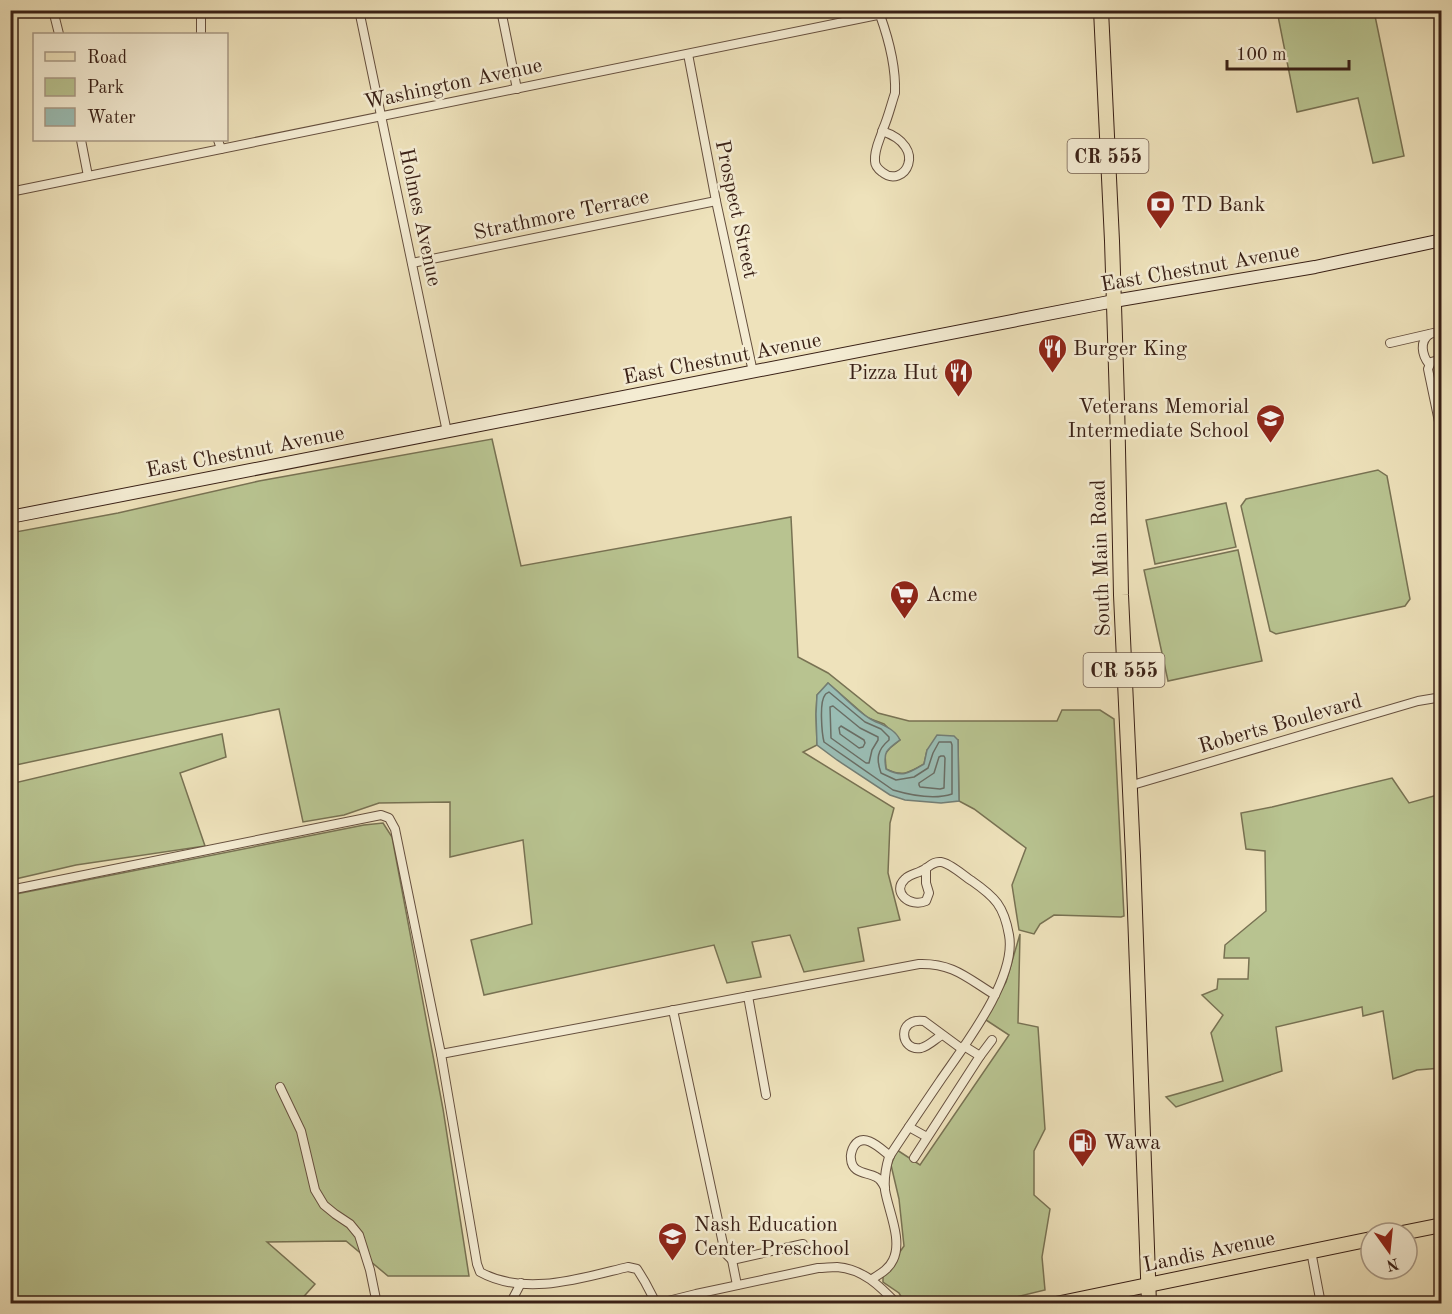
<svg xmlns="http://www.w3.org/2000/svg" width="1452" height="1314" viewBox="0 0 1452 1314" font-family="'Old Standard TT',serif">
  <style>
    .green { fill: #b8c390; stroke: #787253; stroke-width: 1.5 }
    .water { fill: #9abdb4; stroke: #737e75; stroke-width: 1.5 }
    .lines { fill: none; stroke-linecap: round; stroke-linejoin: round }
    .shore { stroke: #6a6e65; stroke-width: 1.5 }
    .street-casing { stroke: #66503f; stroke-width: 10 }
    .secondary-casing { stroke: #392016; stroke-width: 14 }
    .primary-casing { stroke: #392016; stroke-width: 16 }
    .street { stroke: #f4ecd3; stroke-width: 8 }
    .secondary { stroke: #f4ecd3; stroke-width: 12 }
    .primary { stroke: #eee2bb; stroke-width: 14 }
    .labels { text-anchor: middle; stroke-width: 5; stroke-linejoin: round; paint-order: stroke }
    .shield { fill: #f4ecd3; stroke: #715d4f; stroke-width: 1.5 }
    .shield-label { font-size: 20px; font-weight: bold; fill: #392016 }
    .street-label { font-size: 21px; fill: #392016; stroke: #f4ecd3 }
    .poi-label { font-size: 21px; fill: #392016; stroke: #f4ecd3; text-anchor: start }
  </style>
  <rect width="100%" height="100%" fill="#eee2bb"/>
  <filter id="stains"><feTurbulence type="fractalNoise" baseFrequency=".00333" numOctaves="4"/><feColorMatrix values="0 0 0 0 .2 0 0 0 0 .09 0 0 0 0 .02 0 0 0 .5 -.17"/></filter>
  <radialGradient id="worn" r=".72"><stop offset=".6" stop-color="#630" stop-opacity="0"/><stop offset="1" stop-color="#630" stop-opacity=".3"/></radialGradient>
  <g class="green">
    <polygon points="1277,11 1374,11 1404,156 1373,163 1358,98 1297,112"/>
    <path d="M492,439L521,566L791,517L798,657L828,673L878,713L909,721H1057L1062,710H1100L1114,719L1124,916L1121,917L1054,915L1040,924L1034,934L1019,930L1012,885L1026,848L974,809L959,801L958,740L927,750L924,764C909,773 902,777 886,769L885,754L890,748L900,740L884,724L868,718L828,683L817,695L816,714L817,745L803,752L894,808L890,823L888,873L900,920L858,928L864,961L804,972L790,935L752,942L761,977L727,983L714,945L484,995L471,940L532,924L523,840L450,857V802L379,803L344,815L303,822L279,709L11,766L10,533L118,513L259,481Z"/>
    <polygon points="1378,470 1387,476 1410,599 1405,606 1276,634 1270,631 1241,506 1246,499"/>
    <polygon points="1226,503 1236,547 1155,564 1146,520"/>
    <polygon points="1238,550 1262,661 1168,681 1144,570"/>
    <polygon points="222,734 226,757 180,773 205,846 76,865 11,880 10,784"/>
    <polygon points="1392,778 1409,803 1441,794 1441,831 1439,832 1442,841 1441,1068 1417,1070 1393,1079 1383,1011 1363,1016 1362,1007 1276,1027 1282,1071 1176,1107 1166,1097 1223,1081 1211,1033 1223,1015 1202,995 1217,989 1218,979 1248,979 1249,958 1224,958 1225,945 1266,911 1265,851 1246,849 1241,813 1272,807"/>
    <polygon points="383,823 392,837 443,1109 469,1276 388,1276 346,1241 267,1242 315,1284 298,1303 11,1304 11,895 364,825"/>
    <polygon points="1020,934 1018,1023 1038,1027 1045,1129 1034,1151 1034,1195 1050,1209 1042,1257 1045,1290 991,1303 905,1303 899,1293 883,1282 883,1276 904,1246 899,1199 891,1165 897,1150 920,1165 1009,1035 986,1020 986,1017 1006,982"/>
  </g>
  <path class="water" d="M828,683C840,693 857,711 869,718C880,725 894,727 900,740C886,750 883,752 886,769C902,778 909,773 924,764L927,750L937,735L954,736L958,740L959,801L941,803L905,800L890,795L837,760L817,745L816,714L817,695Z"/>
  <g class="lines">
    <g class="shore">
      <path d="M829,692L865,722L881,729L889,737V740C877,750 876,759 881,773L896,780L914,777L928,768L933,753L939,742H951L952,745V794C934,800 910,795 893,790L824,742C822,734 819,702 825,695C826,693 828,693 829,692Z"/>
      <polygon points="833,706 860,728 878,737 878,740 872,750 869,763 866,763 831,738 830,707"/>
      <polygon points="841,726 864,740 865,743 863,747 859,748 840,734 839,728"/>
      <polygon points="941,756 944,756 945,758 944,788 940,789 920,787 919,785 919,783 934,773 939,757"/>
    </g>
    <defs>
      <g id="street">
        <polyline points="53,10 59,34"/>
        <polyline points="359,10 447,432"/>
        <polyline points="501,10 517,89"/>
        <path d="M880,15C889,40 896,67 895,93C891,105 888,118 883,129C880,140 874,149 875,161C875,166 878,169 882,172C904,190 930,147 882,131"/>
        <polyline points="201,34 201,10"/>
        <polyline points="688,54 716,201 753,372"/>
        <polyline points="81,140 88,176"/>
        <polyline points="218,140 221,149"/>
        <polyline points="10,192 902,10"/>
        <polyline points="412,263 716,201"/>
        <polyline points="1390,343 1442,331"/>
        <polyline points="1442,359 1431,362 1428,369 1442,436"/>
        <path d="M1429,364C1422,355 1419,341 1430,334"/>
        <polyline points="1129,786 1418,701 1442,697"/>
        <path d="M10,890L381,815L389,818L395,829L441,1054L477,1264L480,1272C525,1297 582,1278 628,1267L637,1269L645,1282L656,1303"/>
        <polyline points="748,996 766,1095"/>
        <polyline points="673,1010 725,1253 732,1260"/>
        <path d="M942,1035C935,1039 929,1046 921,1048C900,1052 896,1017 924,1021L962,1049"/>
        <polyline points="964,1046 980,1056 992,1040"/>
        <path d="M441,1054L919,964C953,963 967,978 995,995"/>
        <polyline points="280,1087 301,1131 315,1190 324,1205 335,1214 350,1224 359,1235 370,1270 377,1304"/>
        <polyline points="909,1127 927,1137"/>
        <polyline points="914,1158 980,1056"/>
        <path d="M885,1188C883,1184 881,1179 876,1177C867,1172 852,1174 851,1159C850,1156 852,1149 854,1146C864,1131 881,1149 890,1156"/>
        <polyline points="1311,1251 1321,1304"/>
        <path d="M872,1279C880,1274 889,1269 893,1260C903,1240 888,1210 885,1190C884,1179 886,1167 889,1157C906,1131 923,1106 940,1081C964,1046 1017,978 1009,935C1004,906 995,897 972,881C964,876 950,863 941,862C932,861 929,868 921,871C916,874 910,874 905,879C891,892 910,908 926,901L929,893L926,883V868"/>
        <polyline points="737,1285 732,1260 803,1244"/>
        <polyline points="510,1304 521,1283"/>
        <path d="M656,1304L696,1294L818,1268C824,1268 831,1267 837,1267C863,1269 880,1286 897,1304"/>
      </g>
      <polyline id="secondary" points="10,517 1114,301 1315,267 1442,240"/>
      <g id="primary">
        <polyline points="1101,10 1112,241 1117,401 1121,595 1133,856 1149,1304"/>
        <polyline points="1402,1233 1442,1225"/>
        <polyline points="1056,1304 1371,1239"/>
      </g>
    </defs>
    <use href="#street" class="street-casing"/>
    <use href="#secondary" class="secondary-casing"/>
    <use href="#primary" class="primary-casing"/>
    <use href="#street" class="street"/>
    <use href="#secondary" class="secondary"/>
    <use href="#primary" class="primary"/>
  </g>
  <defs>
    <symbol id="bank-pin" viewBox="-11 -11 22 30"><path d="M0 17L-7.5 6A9.5 9.5 0 1 1 7.5 6Z" fill="#8f2418" stroke="#f4ecd3"/><path d="M-6-4H6V4H-6ZM0-2.3a2.3 2.3 0 1 0 0 4.6a2.3 2.3 0 1 0 0-4.6Z" fill="#fff"/></symbol>
    <symbol id="restaurant-pin" viewBox="-11 -11 22 30"><path d="M0 17L-7.5 6A9.5 9.5 0 1 1 7.5 6Z" fill="#8f2418" stroke="#f4ecd3"/><path d="M-5-6h1v4h1v-4h1v4h1v-4h1v5L-1.5 .5V6h-2V.5L-5-1ZM5-6V6H3V1.5H1.5Q1.5-4 5-6Z" fill="#fff"/></symbol>
    <symbol id="school-pin" viewBox="-11 -11 22 30"><path d="M0 17L-7.5 6A9.5 9.5 0 1 1 7.5 6Z" fill="#8f2418" stroke="#f4ecd3"/><path d="M0-5L7-2L0 1L-7-2ZM-4 1L0 2.5L4 1V4Q0 6-4 4Z" fill="#fff"/></symbol>
    <symbol id="supermarket-pin" viewBox="-11 -11 22 30"><path d="M0 17L-7.5 6A9.5 9.5 0 1 1 7.5 6Z" fill="#8f2418" stroke="#f4ecd3"/><path d="M-6-5.5h2.5l.6 2H6L4.5 2H-2.5L-4.4-4H-6ZM-1.5 3.2a1.3 1.3 0 1 0 .1 0ZM3 3.2a1.3 1.3 0 1 0 .1 0Z" fill="#fff"/></symbol>
    <symbol id="fuel-pin" viewBox="-11 -11 22 30"><path d="M0 17L-7.5 6A9.5 9.5 0 1 1 7.5 6Z" fill="#8f2418" stroke="#f4ecd3"/><path d="M-5.5-6h7V0h2V4h1.3V-2.5L3-4.5l.8-.8L6-3V5H2.5V1h-1V6h-7ZM-4.2-4.7v3.2H.2V-4.7Z" fill="#fff"/></symbol>
  </defs>
  <g fill-rule="evenodd">
    <use href="#bank-pin" x="1144" y="188" width="33" height="45"/>
    <use href="#restaurant-pin" x="1036" y="332" width="33" height="45"/>
    <use href="#restaurant-pin" x="942" y="356" width="33" height="45"/>
    <use href="#school-pin" x="1254" y="402" width="33" height="45"/>
    <use href="#supermarket-pin" x="888" y="578" width="33" height="45"/>
    <use href="#fuel-pin" x="1066" y="1126" width="33" height="45"/>
    <use href="#school-pin" x="656" y="1220" width="33" height="45"/>
  </g>
  <g class="labels">
    <g class="shield">
      <rect x="1067.5" y="139" width="81" height="34" rx="4.5"/>
      <rect x="1083.5" y="653" width="81" height="34" rx="4.5"/>
    </g>
    <g class="shield-label">
      <text x="1108" y="163">CR 555</text>
      <text x="1124" y="677">CR 555</text>
    </g>
    <g class="street-label">
      <text transform="translate(453 83) rotate(-12)" y="7">Washington Avenue</text>
      <text transform="translate(737 209) rotate(78)" y="7">Prospect Street</text>
      <text transform="translate(561 214) rotate(-12)" y="7">Strathmore Terrace</text>
      <text transform="translate(421 217) rotate(78)" y="7">Holmes Avenue</text>
      <text transform="translate(1200 267) rotate(-10)" y="7">East Chestnut Avenue</text>
      <text transform="translate(722 358) rotate(-11)" y="7">East Chestnut Avenue</text>
      <text transform="translate(245 451) rotate(-11)" y="7">East Chestnut Avenue</text>
      <text transform="translate(1100 558) rotate(-92)" y="7">South Main Road</text>
      <text transform="translate(1280 723) rotate(-16)" y="7">Roberts Boulevard</text>
      <text transform="translate(1209 1251) rotate(-12)" y="7">Landis Avenue</text>
    </g>
    <g class="poi-label">
      <text x="1181" y="211">TD Bank</text>
      <text x="1073" y="355">Burger King</text>
      <text x="938" y="379" text-anchor="end">Pizza Hut</text>
      <text x="1249" y="413" text-anchor="end">Veterans Memorial<tspan x="1249" dy="24">Intermediate School</tspan></text>
      <text x="926" y="601">Acme</text>
      <text x="1104" y="1149">Wawa</text>
      <text x="694" y="1231">Nash Education<tspan x="694" dy="24">Center Preschool</tspan></text>
    </g>
  </g>
  <rect width="1452" height="1314" fill="none" stroke="#eee2bb" stroke-width="36"/>
  <rect x="12" y="12" width="1428" height="1290" fill="none" stroke="#392016" stroke-width="3"/>
  <rect x="18" y="18" width="1416" height="1278" fill="none" stroke="#392016" stroke-width="1.5"/>
  <rect x="33" y="33" width="195" height="108" fill="#f4ecd3" stroke="#a99a87" stroke-width="1.5"/>
  <rect x="45" y="52" width="30" height="9" fill="#eee2bb" stroke="#a99a87" stroke-width="1.5"/>
  <text x="87" y="63" font-size="18" fill="#392016">Road</text>
  <rect x="45" y="78" width="30" height="18" fill="#b8c390" stroke="#a99a87" stroke-width="1.5"/>
  <text x="87" y="93" font-size="18" fill="#392016">Park</text>
  <rect x="45" y="108" width="30" height="18" fill="#9abdb4" stroke="#a99a87" stroke-width="1.5"/>
  <text x="87" y="123" font-size="18" fill="#392016">Water</text>
  <g transform="translate(1389 1251) rotate(165)"><circle r="28" fill="#f4ecd3" stroke="#a99a87" stroke-width="1.5"/>
  <path d="M0-4.5L10 22L0 15L-10 22Z" fill="#8f2418"/>
  <text y="-9" font-size="16" font-weight="bold" text-anchor="middle" fill="#392016">N</text>
  </g>
  <path d="M1227 60v9h122v-9" fill="none" stroke="#392016" stroke-width="3"/>
  <text x="1236" y="60" font-size="18" fill="#392016" stroke="#f4ecd3" stroke-width="4.5" paint-order="stroke">100 m</text>
  <rect width="100%" height="100%" filter="url(#stains)"/>
  <rect width="100%" height="100%" fill="url(#worn)"/>
</svg>
